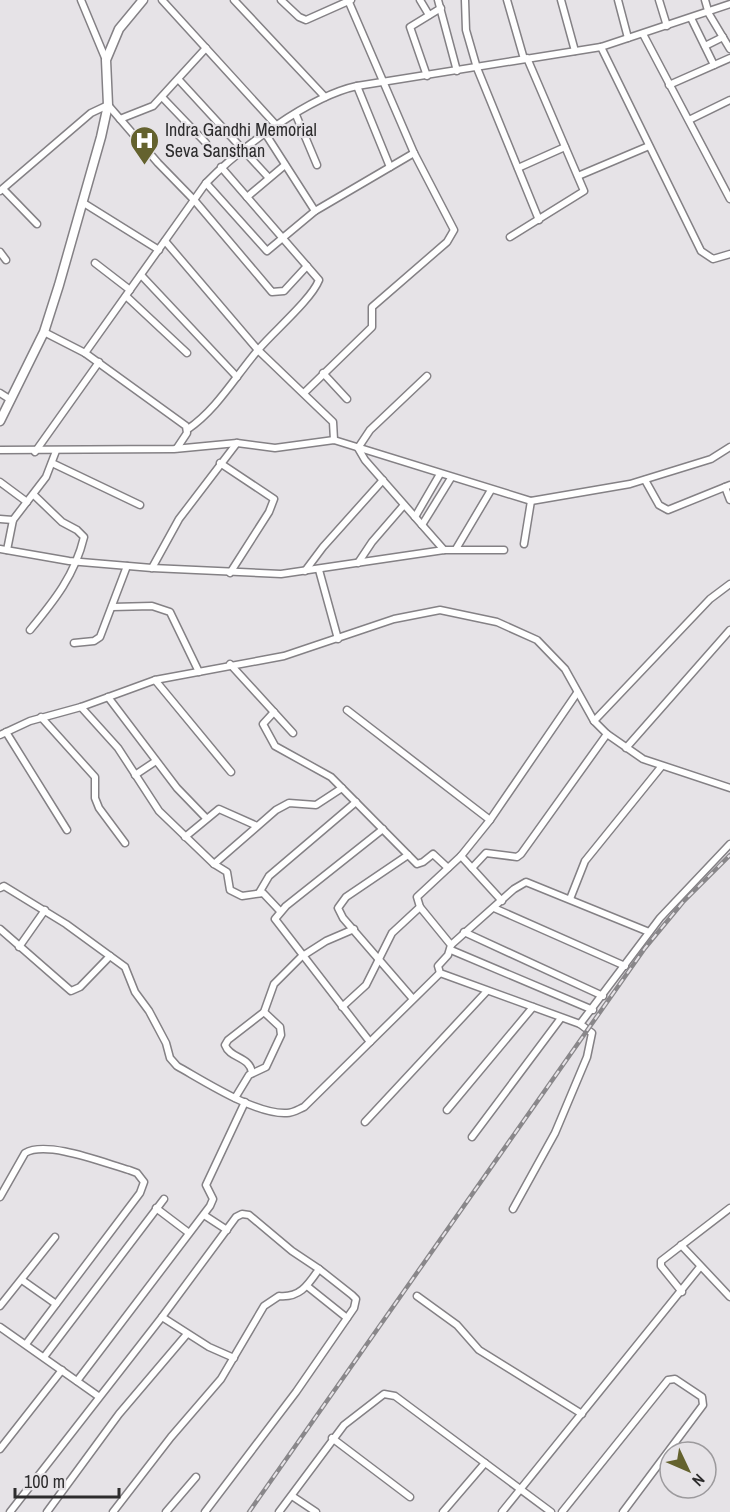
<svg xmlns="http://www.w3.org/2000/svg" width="730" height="1512" viewBox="0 0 730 1512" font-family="'Archivo Narrow',sans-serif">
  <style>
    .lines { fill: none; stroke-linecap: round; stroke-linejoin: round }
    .street-casing { stroke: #848185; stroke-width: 9 }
    .secondary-casing { stroke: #848185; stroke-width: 11 }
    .street { stroke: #fff; stroke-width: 6 }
    .secondary { stroke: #fff; stroke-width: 8 }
    .rail-casing { stroke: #89878a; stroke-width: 4.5 }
    .rail { stroke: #e6e3e7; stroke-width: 2; stroke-dasharray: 7; stroke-linecap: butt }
    .labels { text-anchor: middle; stroke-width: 4.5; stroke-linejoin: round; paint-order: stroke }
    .poi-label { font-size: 18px; fill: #2d2c2d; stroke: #e6e3e7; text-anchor: start }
  </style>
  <rect width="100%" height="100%" fill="#e6e3e7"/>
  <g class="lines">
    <defs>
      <g id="street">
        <polyline points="81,0 106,60"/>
        <polyline points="162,0 276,125"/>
        <polyline points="234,0 325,97"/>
        <polyline points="281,0 299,17 306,20 351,0"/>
        <polyline points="420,0 429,15"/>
        <polyline points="438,0 457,71"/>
        <polyline points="465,0 466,30 477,68 539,220"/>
        <polyline points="507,0 524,59"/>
        <polyline points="561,0 575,51"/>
        <polyline points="618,0 628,38"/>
        <polyline points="659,0 667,26"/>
        <polyline points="705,0 709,14 730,49"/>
        <polyline points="691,18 714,65"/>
        <polyline points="643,34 730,199"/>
        <polyline points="705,46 723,37"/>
        <polyline points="601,47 701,251 713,259 730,254"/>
        <polyline points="427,76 410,27 441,8"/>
        <polyline points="179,80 269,178"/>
        <polyline points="669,85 730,58"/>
        <polyline points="357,86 390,167"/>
        <polyline points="162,97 206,143"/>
        <polyline points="296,115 317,165"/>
        <polyline points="120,119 153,106 206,48"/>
        <polyline points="689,120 730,100"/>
        <polyline points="265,133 315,211"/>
        <polyline points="518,168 565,147"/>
        <polyline points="578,176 649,146"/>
        <polyline points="206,183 267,251 315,211 414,153"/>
        <polyline points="3,189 37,224"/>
        <polyline points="0,191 91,113 108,105 158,163 195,201 272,292 284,291 307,266"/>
        <polyline points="247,197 285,165"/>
        <polyline points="82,202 159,250"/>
        <polyline points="510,237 584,191 527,58"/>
        <polyline points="165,241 258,350 333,422 334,440"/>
        <polyline points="0,252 6,260"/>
        <polyline points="95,263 130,290"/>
        <polyline points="141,275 237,377"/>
        <polyline points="126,296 187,353"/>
        <polyline points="44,332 85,353 186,426 187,433 177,448"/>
        <path d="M85,353L206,183C240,148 310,96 357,86L601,47L730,4"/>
        <polyline points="323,373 347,399"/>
        <polyline points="427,376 370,430 358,448 365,460 444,550"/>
        <polyline points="0,393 11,400"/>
        <polyline points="304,393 372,327 372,307 447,242 454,230 414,153 348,0"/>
        <path d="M188,429C217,409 235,377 258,350C274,331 311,300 319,280L221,167"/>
        <polyline points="0,450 174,449 237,443 275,448 334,440 531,501 630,484 711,459 730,447"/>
        <polyline points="35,452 99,362"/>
        <polyline points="52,463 140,505"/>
        <polyline points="220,463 274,499 269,512 230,573"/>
        <polyline points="645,480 659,505 668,510 730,485"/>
        <polyline points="0,482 27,502"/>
        <polyline points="725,487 730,500"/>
        <polyline points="415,517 440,474"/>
        <polyline points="0,519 13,520"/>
        <polyline points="422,525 451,478"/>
        <polyline points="524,544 531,501"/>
        <polyline points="0,549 69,561 152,568 281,574 444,550 504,550"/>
        <polyline points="456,549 491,490"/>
        <polyline points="7,550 13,520 46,477 56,451"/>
        <polyline points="358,563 372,542 404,505"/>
        <polyline points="152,568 179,519 237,443"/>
        <polyline points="319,570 338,639"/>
        <polyline points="305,571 323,547 383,480"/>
        <polyline points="112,607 152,606 170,612 199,672"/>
        <path d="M30,630C54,601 75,575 84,537L77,530L62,522L34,495"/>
        <polyline points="74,643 94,641 100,637 127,566"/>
        <polyline points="230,664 293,733"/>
        <polyline points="155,680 231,772"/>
        <polyline points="108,697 177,788 206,818"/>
        <polyline points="81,707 118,748 159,811 214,864 227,872 230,890 242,896 263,893 280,911"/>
        <polyline points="347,710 490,820"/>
        <polyline points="274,712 263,724 275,746 331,777 417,864 423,862 433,854 448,868"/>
        <polyline points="41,717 95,777 95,798 99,808 125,843"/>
        <polyline points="6,732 67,830"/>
        <polyline points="607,734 643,759 730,788"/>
        <polyline points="0,735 30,721 81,707 155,680 284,656 394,619 440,610 497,622 537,640 565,669 594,721"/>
        <polyline points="626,748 730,630"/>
        <polyline points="135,775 156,761"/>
        <polyline points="185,837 219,809 257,826"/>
        <polyline points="408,855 346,897 338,908 343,918 413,999"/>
        <polyline points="461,856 417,897 420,907 451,945 448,955 438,966 440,973 580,1024 592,1033 587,1057 555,1133 513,1209"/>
        <polyline points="214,864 276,810 289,803 316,805 342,788"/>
        <polyline points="472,868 486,853 517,857 521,854 607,734 594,721 710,599 730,584"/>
        <path d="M0,888L4,886L66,924L125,967L135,992L149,1011L166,1043L170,1058L177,1066C204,1081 256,1115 287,1113C293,1113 299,1109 304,1107L440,973"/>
        <polyline points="259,893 269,876 356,802"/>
        <polyline points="570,899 585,861 661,767"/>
        <polyline points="502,901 461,856 490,820 577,693"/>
        <polyline points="494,908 625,966"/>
        <polyline points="0,929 71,991 80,987 110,956"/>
        <polyline points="464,932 603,996"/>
        <polyline points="451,945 514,889 526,882 649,932"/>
        <polyline points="19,947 45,910"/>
        <polyline points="451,950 593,1010"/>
        <polyline points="342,1007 366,985 392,933 420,907"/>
        <polyline points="580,1024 660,918 730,844"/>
        <polyline points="370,1042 275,919 286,906 383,829"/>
        <path d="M252,1073C250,1056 230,1059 225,1045L228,1040L264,1012L274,984L301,957L326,941L354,929"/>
        <polyline points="235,1098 249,1075 266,1067 281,1035 280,1027 264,1012"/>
        <polyline points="447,1110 533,1007"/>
        <polyline points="365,1122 487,991"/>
        <polyline points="472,1137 561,1018"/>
        <path d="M0,1197L25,1153C47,1140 104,1163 129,1170L137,1173L144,1182L140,1193L26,1344"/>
        <polyline points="156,1208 189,1233"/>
        <polyline points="204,1215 227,1230"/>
        <polyline points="681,1245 730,1297"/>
        <polyline points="22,1280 56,1304"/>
        <polyline points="307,1286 347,1318"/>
        <polyline points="682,1292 661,1266 661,1261 730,1208"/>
        <polyline points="417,1296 457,1325 479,1350 582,1414"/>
        <polyline points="0,1306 55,1237"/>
        <polyline points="162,1317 209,1347 234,1358"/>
        <polyline points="0,1327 98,1396"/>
        <polyline points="44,1357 164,1199"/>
        <polyline points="77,1381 210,1206 213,1199 206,1185 245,1102"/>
        <polyline points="332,1438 410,1497"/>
        <polyline points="0,1449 62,1370"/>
        <polyline points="292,1496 316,1512"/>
        <path d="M10,1512L162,1317L236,1217L242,1214L249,1215L292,1251L319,1269C308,1285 300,1298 279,1296L264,1306L221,1379L171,1437L113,1512"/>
        <polyline points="47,1512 119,1414 187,1334"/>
        <polyline points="166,1512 196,1477"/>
        <polyline points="205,1512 296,1392 354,1308 356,1299 352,1295 319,1269"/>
        <polyline points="279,1512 344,1425 384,1394 395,1396 551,1512"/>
        <polyline points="443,1512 485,1463"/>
        <polyline points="502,1512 700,1267"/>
        <polyline points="562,1512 668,1380 675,1379 702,1397 703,1405 623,1512"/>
      </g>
      <polyline id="secondary" points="0,421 44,332 59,285 101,137 108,105 106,60 119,29 143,0"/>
    </defs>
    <use href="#street" class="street-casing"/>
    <use href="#secondary" class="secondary-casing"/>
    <use href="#street" class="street"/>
    <use href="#secondary" class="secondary"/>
    <defs>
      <polyline id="rail" points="249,1512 645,948 683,902 730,855"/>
    </defs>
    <use href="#rail" class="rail-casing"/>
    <use href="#rail" class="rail"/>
  </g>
  <defs>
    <symbol id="hospital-pin" viewBox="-11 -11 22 30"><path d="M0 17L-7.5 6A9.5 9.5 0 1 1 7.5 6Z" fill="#64622e" stroke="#e6e3e7"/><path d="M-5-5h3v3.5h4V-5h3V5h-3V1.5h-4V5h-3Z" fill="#fff"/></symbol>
  </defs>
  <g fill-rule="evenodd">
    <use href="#hospital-pin" x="128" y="124" width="33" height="45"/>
  </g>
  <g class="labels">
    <g class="poi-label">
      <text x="165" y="136">Indra Gandhi Memorial<tspan x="165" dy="21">Seva Sansthan</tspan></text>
    </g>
  </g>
  <g transform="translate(688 1470) rotate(134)"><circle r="28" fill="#e6e3e7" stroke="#9c9a9d" stroke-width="1.5"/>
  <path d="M0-4.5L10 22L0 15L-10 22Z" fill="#64622e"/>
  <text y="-9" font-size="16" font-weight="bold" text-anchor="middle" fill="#2d2c2d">N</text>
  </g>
  <path d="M15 1488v9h104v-9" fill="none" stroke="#2d2c2d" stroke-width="3"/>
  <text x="24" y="1488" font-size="18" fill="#2d2c2d" stroke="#e6e3e7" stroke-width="4.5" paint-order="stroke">100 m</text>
</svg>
